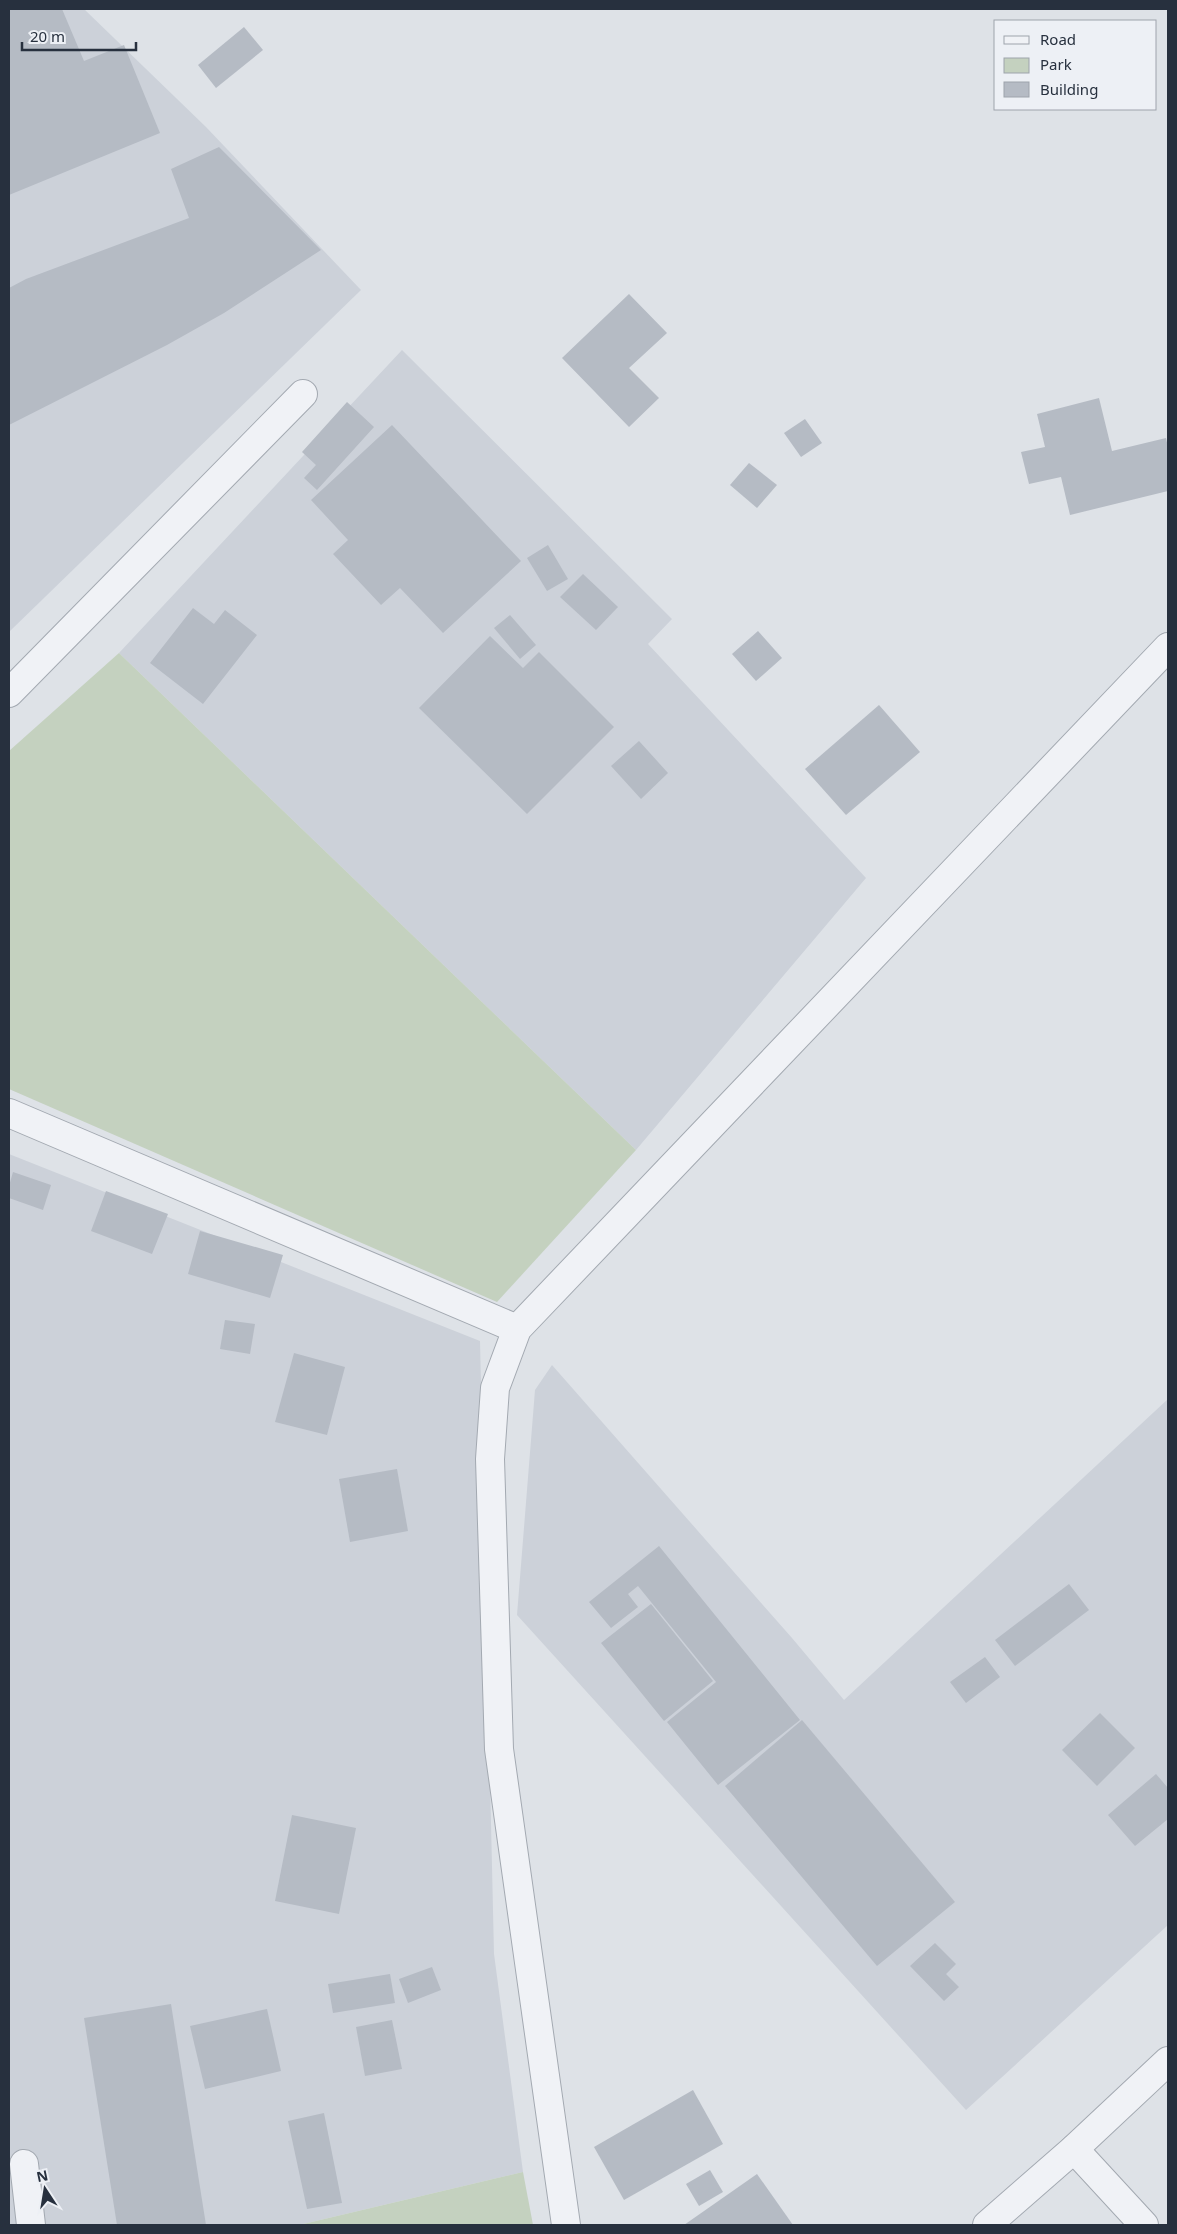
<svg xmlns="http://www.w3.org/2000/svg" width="1177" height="2234" viewBox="0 0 1177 2234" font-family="'Noto Sans',sans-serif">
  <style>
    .built { fill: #ccd1d9 }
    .green { fill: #c4d1bf }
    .building { fill: #b5bbc4 }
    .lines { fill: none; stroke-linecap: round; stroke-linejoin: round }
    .minor-casing { stroke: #a3a9b1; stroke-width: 30 }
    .minor { stroke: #f0f2f6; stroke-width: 28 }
  </style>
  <rect width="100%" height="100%" fill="#dee2e7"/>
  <g class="built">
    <polygon points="9,9 84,9 206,127 361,290 9,632"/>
    <polygon points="402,350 672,619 648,644 866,878 636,1150 119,653"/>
    <polygon points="9,1154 480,1341 494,1954 523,2172 299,2225 9,2225"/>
    <polygon points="552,1365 792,1638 844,1700 1168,1399 1168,1925 966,2110 517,1615 535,1390"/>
  </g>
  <g class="green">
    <polygon points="119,653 636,1150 497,1302 9,1089 9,751"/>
    <polygon points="523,2172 533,2225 299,2225"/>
  </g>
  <g class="building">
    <polygon points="9,9 62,9 84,61 124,45 160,133 9,195"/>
    <polygon points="244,27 263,50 216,88 198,65"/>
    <polygon points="219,147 321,250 224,313 167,345 9,425 9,288 26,279 189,218 171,169"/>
    <polygon points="629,294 667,333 629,368 659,398 629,427 562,358"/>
    <polygon points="1099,398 1112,451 1166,438 1168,447 1168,491 1070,515 1061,477 1029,484 1021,452 1045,447 1037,414"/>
    <polygon points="347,402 374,427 317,490 304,478 316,465 302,452"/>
    <polygon points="805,419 822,443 801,457 784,433"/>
    <polygon points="392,425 521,561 443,633 400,588 381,605 333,554 348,540 311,500"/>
    <polygon points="749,463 777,485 757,508 730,485"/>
    <polygon points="548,545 568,579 547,591 527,558"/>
    <polygon points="583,574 618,607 596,630 560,597"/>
    <polygon points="193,608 214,624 225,610 257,635 203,704 150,663"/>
    <polygon points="510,615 536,645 520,659 494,628"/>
    <polygon points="758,631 782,658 756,681 732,654"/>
    <polygon points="490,636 523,668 539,652 614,727 527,814 419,708"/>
    <polygon points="879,705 920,752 846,815 805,769"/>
    <polygon points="639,741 668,773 641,799 611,766"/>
    <polygon points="13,1172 51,1185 43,1210 9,1198 9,1186"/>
    <polygon points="106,1191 168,1214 152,1254 91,1231"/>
    <polygon points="200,1231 283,1255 270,1298 188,1274"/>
    <polygon points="225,1320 255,1324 250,1354 220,1349"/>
    <polygon points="294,1353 345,1367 327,1435 275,1422"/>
    <polygon points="397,1469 408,1531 350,1542 339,1479"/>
    <polygon points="659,1546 800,1720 718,1785 667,1722 716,1682 638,1586 628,1594 638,1607 611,1628 589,1602"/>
    <polygon points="1069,1584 1089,1610 1015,1666 995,1640"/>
    <polygon points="651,1604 713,1681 664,1721 601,1643"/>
    <polygon points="985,1657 1000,1677 966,1703 950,1682"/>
    <polygon points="1100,1713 1135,1748 1097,1786 1062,1750"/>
    <polygon points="802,1720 955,1902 877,1966 725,1786"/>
    <polygon points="1156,1774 1168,1788 1168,1819 1135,1846 1108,1815"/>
    <polygon points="292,1815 356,1828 339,1914 275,1901"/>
    <polygon points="935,1943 956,1964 946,1974 959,1987 944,2001 910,1966"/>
    <polygon points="432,1967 441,1990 408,2003 399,1979"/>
    <polygon points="390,1974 395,2003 333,2013 328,1984"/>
    <polygon points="171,2004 206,2225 117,2225 84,2018"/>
    <polygon points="267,2009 281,2071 205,2089 190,2026"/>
    <polygon points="392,2020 402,2069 365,2076 356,2027"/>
    <polygon points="693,2090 723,2144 624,2200 594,2147"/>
    <polygon points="324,2113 342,2203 307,2209 288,2121"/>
    <polygon points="710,2170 723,2192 699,2206 686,2184"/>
    <polygon points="757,2174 793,2225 684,2225"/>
  </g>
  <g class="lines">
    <defs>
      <g id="minor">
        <polyline points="9,693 303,394"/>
        <polyline points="9,1113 517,1329"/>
        <polyline points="1074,2149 1144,2225"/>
        <polyline points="24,2164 31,2225"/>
        <polyline points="566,2225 499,1749 490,1459 495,1388 517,1329 1168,647"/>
        <polyline points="987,2225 1074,2149 1168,2061"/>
      </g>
    </defs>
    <use href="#minor" class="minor-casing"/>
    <use href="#minor" class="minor"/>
  </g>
  <rect width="1177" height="2234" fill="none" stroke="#27303e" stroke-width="20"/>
  <rect x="994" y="20" width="162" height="90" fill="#edf0f5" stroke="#9ea3ac"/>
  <rect x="1004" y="36" width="25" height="8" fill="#f0f2f6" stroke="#9ea3ac"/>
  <text x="1040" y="45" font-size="15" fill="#27303e">Road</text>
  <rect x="1004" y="58" width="25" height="15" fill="#c4d1bf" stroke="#9ea3ac"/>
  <text x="1040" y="70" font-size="15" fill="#27303e">Park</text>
  <rect x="1004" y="82" width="25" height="15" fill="#b5bbc4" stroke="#9ea3ac"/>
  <text x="1040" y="95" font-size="15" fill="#27303e">Building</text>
  <g transform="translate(45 2189) rotate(348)" stroke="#edf0f5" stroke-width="4" paint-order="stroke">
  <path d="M0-4L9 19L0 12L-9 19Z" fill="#27303e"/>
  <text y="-8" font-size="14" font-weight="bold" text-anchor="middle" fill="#27303e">N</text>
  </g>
  <path d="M22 42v8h114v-8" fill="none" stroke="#27303e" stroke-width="2.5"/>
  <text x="30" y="42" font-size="15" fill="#27303e" stroke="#edf0f5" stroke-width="4" paint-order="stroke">20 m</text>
</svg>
